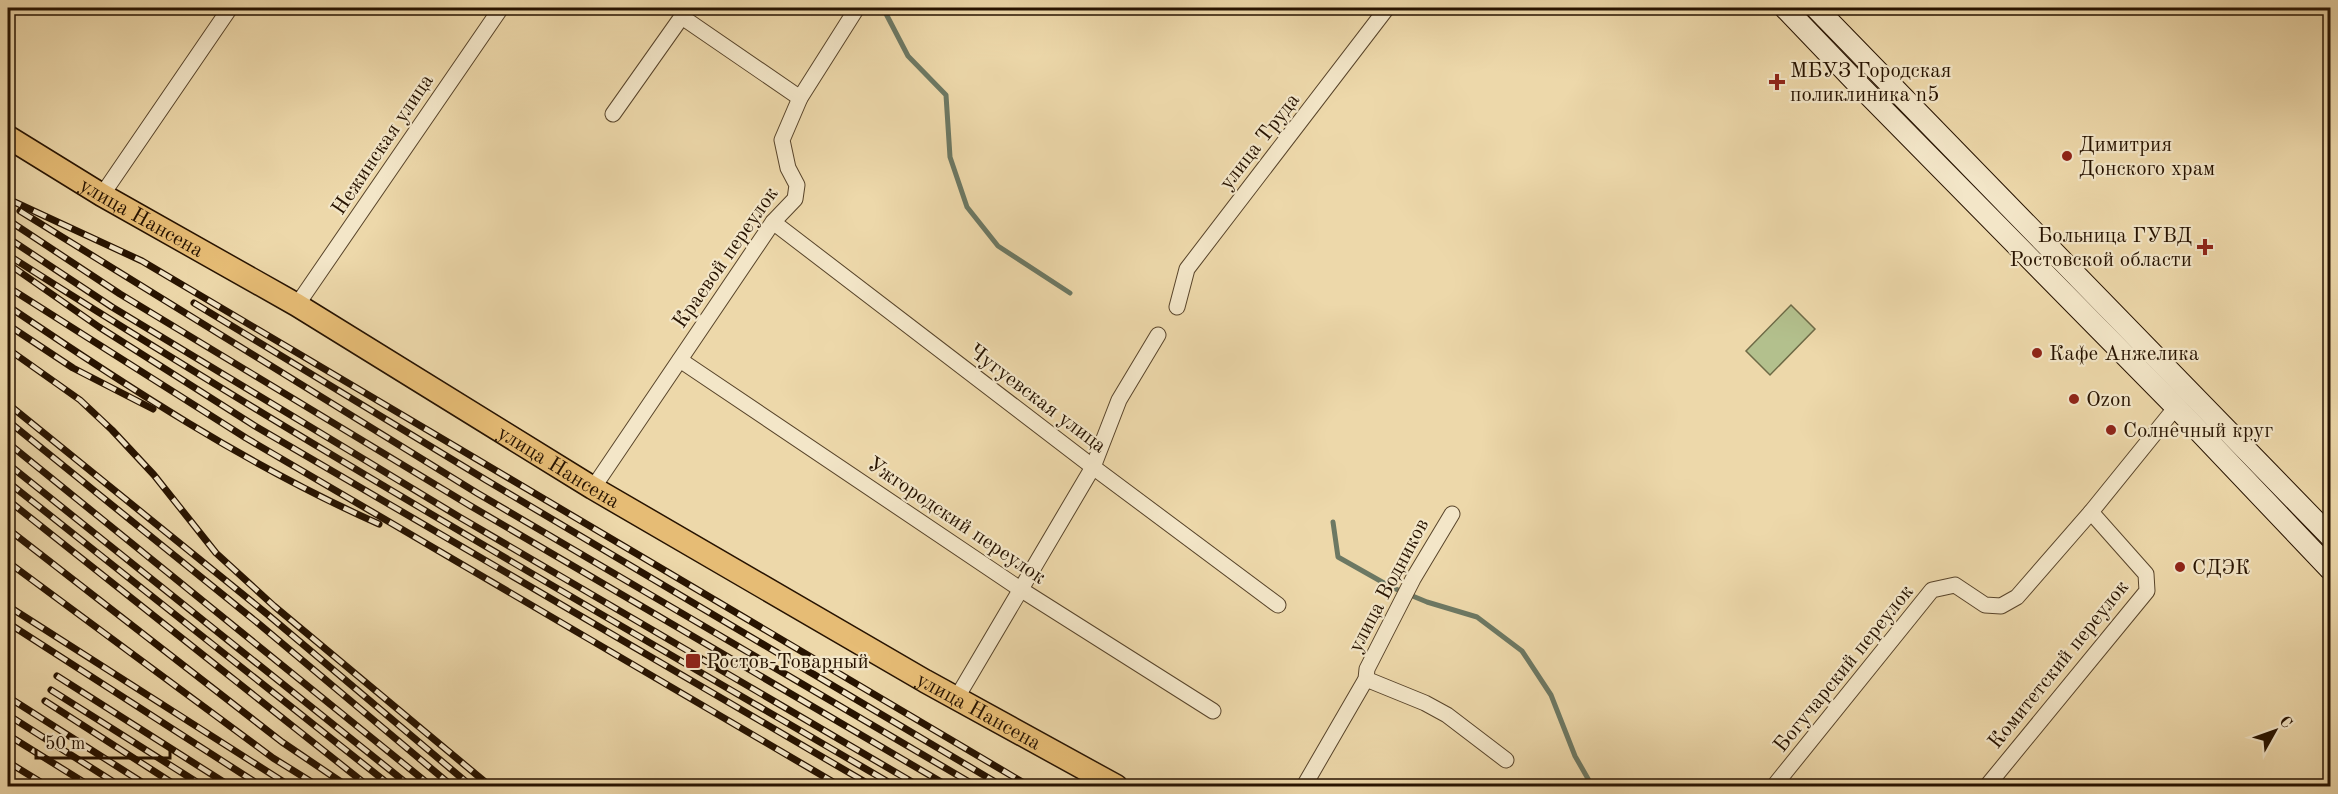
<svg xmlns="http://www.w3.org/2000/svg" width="2338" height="794" viewBox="0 0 2338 794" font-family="'Old Standard TT',serif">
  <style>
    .green { fill: #b3c08d; stroke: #6d6a46; stroke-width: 1.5 }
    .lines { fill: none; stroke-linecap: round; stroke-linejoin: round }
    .stream { stroke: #6c7863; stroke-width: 5 }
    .street-casing { stroke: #58442a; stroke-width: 17 }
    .secondary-casing { stroke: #271300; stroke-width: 23 }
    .primary-casing { stroke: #271300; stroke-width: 25 }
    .street { stroke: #f3e6c8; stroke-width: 15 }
    .secondary { stroke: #f3e6c8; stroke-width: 21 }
    .primary { stroke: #e6bc75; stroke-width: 22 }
    .rail-casing { stroke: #271300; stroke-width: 7 }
    .rail { stroke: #f3e6c8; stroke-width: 4.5; stroke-dasharray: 14; stroke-linecap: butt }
    .poi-dot { fill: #8f2418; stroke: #f3e6c8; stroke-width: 2 }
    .labels { text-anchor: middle; stroke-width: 4.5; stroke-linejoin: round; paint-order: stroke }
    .poi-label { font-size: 21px; fill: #271300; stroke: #f3e6c8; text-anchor: start }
    .street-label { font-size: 21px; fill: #271300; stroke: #f3e6c8 }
  </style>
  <rect width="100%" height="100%" fill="#edd8aa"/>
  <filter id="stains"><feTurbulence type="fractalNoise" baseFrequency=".00333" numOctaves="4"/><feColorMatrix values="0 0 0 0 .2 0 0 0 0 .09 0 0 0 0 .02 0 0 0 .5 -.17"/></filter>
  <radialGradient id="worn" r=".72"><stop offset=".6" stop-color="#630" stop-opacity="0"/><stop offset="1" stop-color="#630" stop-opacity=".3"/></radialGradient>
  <polygon class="green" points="1791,305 1815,329 1770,375 1746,351"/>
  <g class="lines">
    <g class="stream">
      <polyline points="883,8 908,56 946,95 950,157 967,207 998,246 1070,293"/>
      <polyline points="1333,522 1338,557 1391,587 1427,602 1477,617 1522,651 1551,695 1575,756 1591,784"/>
    </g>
    <defs>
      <g id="street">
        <polyline points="682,17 800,98"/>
        <polyline points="613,114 688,8"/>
        <polyline points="102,195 230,8"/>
        <polyline points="773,222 1093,467 1278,605"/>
        <polyline points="297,305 501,8"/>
        <polyline points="1177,307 1187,269 1387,8"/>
        <polyline points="680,360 1020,589 1213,711"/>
        <polyline points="593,488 773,222 795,199 797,185 788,168 782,140 800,98 857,8"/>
        <polyline points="1366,679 1425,703 1447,715 1506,760"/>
        <polyline points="956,699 1093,467 1119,400 1158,335"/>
        <polyline points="1304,786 1366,679 1367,669 1413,579 1452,514"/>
        <polyline points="1774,786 1932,590 1955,585 1985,605 2001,606 2017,597 2091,512 2176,407"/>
        <polyline points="1987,786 2147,591 2146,574 2091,512"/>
      </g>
      <g id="secondary">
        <polyline points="1785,8 1854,80 2176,407 2330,569"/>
        <polyline points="1816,8 2330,536"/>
      </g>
      <g id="primary">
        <path id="s1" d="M8,137L102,195L297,305L593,488L925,681L1116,786"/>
      </g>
    </defs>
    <use href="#street" class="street-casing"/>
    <use href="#secondary" class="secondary-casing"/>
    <use href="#primary" class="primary-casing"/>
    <use href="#street" class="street"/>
    <use href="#secondary" class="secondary"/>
    <use href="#primary" class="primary"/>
    <defs>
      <g id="rail">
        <polyline points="8,199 142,261 1029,786"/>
        <polyline points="20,211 477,493 976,786"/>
        <polyline points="8,220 120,294 469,505 948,786"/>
        <polyline points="8,238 112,307 461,518 919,786"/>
        <path d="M8,255C298,440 598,612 895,786"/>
        <polyline points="10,265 99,327 255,426 872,786"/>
        <polyline points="8,287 246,438 840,786"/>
        <polyline points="194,303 486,480 1002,786"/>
        <path d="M8,306C126,386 248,466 379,524"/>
        <polyline points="8,325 73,368 153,409"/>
        <polyline points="8,349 80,400 112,430 154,475 216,553 274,606 490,786"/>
        <polyline points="8,404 267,614 471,786"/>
        <polyline points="8,421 259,624 452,786"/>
        <polyline points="8,443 431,786"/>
        <polyline points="8,464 410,786"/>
        <polyline points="8,482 391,786"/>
        <polyline points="8,500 368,786"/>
        <polyline points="8,529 282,742 347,786"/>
        <polyline points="8,562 273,758 318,786"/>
        <polyline points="8,606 290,786"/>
        <polyline points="8,623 261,786"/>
        <polyline points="57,676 230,786"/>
        <polyline points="51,690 203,786"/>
        <polyline points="8,697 148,786"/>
        <polyline points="45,701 177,786"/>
        <polyline points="8,715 120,786"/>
        <polyline points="8,735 90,786"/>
        <polyline points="8,762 47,786"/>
        <polyline points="8,779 20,786"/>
      </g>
    </defs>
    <use href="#rail" class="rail-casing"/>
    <use href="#rail" class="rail"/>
  </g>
  <g class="poi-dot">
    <path d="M1774 73h6v6h6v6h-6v6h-6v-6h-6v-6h6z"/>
    <circle cx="2067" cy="156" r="6"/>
    <path d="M2202 238h6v6h6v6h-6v6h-6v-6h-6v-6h6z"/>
    <circle cx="2037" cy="353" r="6"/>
    <circle cx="2074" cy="399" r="6"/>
    <circle cx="2111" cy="430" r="6"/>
    <circle cx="2180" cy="567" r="6"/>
    <rect x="685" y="653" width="16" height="16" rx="3"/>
  </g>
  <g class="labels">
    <g class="poi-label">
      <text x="1790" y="77">МБУЗ Городская<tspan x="1790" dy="24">поликлиника n5</tspan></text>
      <text x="2079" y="151">Димитрия<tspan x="2079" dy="24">Донского храм</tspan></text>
      <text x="2192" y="242" text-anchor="end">Больница ГУВД<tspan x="2192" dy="24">Ростовской области</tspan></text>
      <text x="2049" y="360">Кафе Анжелика</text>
      <text x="2086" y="406">Ozon</text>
      <text x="2123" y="437">Солнечный круг</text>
      <text x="2192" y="574">СДЭК</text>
      <text x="706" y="668">Ростов-Товарный</text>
    </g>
    <g class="street-label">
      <text transform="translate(1259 141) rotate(-52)" y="7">улица Труда</text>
      <text transform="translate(382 144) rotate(-56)" y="7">Нежинская улица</text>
      <text dy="7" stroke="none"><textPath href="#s1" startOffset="156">улица Нансена</textPath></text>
      <text transform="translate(725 257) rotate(-55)" y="7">Краевой переулок</text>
      <text transform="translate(1038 398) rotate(37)" y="7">Чугуевская улица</text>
      <text dy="7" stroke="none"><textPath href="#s1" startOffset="642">улица Нансена</textPath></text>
      <text transform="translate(957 520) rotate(34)" y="7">Ужгородский переулок</text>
      <text transform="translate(1388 585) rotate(-62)" y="7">улица Водников</text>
      <text transform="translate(2058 664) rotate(-51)" y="7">Комитетский переулок</text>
      <text transform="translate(1843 668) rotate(-51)" y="7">Богучарский переулок</text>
      <text dy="7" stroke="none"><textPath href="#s1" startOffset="1128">улица Нансена</textPath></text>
    </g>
  </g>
  <rect width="2338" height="794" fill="none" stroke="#edd8aa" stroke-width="30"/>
  <rect x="9" y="9" width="2320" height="776" fill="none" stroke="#271300" stroke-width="3"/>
  <rect x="15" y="15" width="2308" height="764" fill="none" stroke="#271300" stroke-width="1.5"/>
  <g transform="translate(2275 731) rotate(50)" stroke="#f3e6c8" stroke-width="4.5" paint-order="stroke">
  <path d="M0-4.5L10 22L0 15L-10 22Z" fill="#271300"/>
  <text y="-9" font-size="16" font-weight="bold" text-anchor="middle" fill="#271300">С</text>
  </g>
  <path d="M36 749v9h134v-9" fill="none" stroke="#271300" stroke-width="3"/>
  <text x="45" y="749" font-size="18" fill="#271300" stroke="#f3e6c8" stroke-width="4.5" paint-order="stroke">50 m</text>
  <rect width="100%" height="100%" filter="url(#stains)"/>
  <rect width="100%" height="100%" fill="url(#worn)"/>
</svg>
